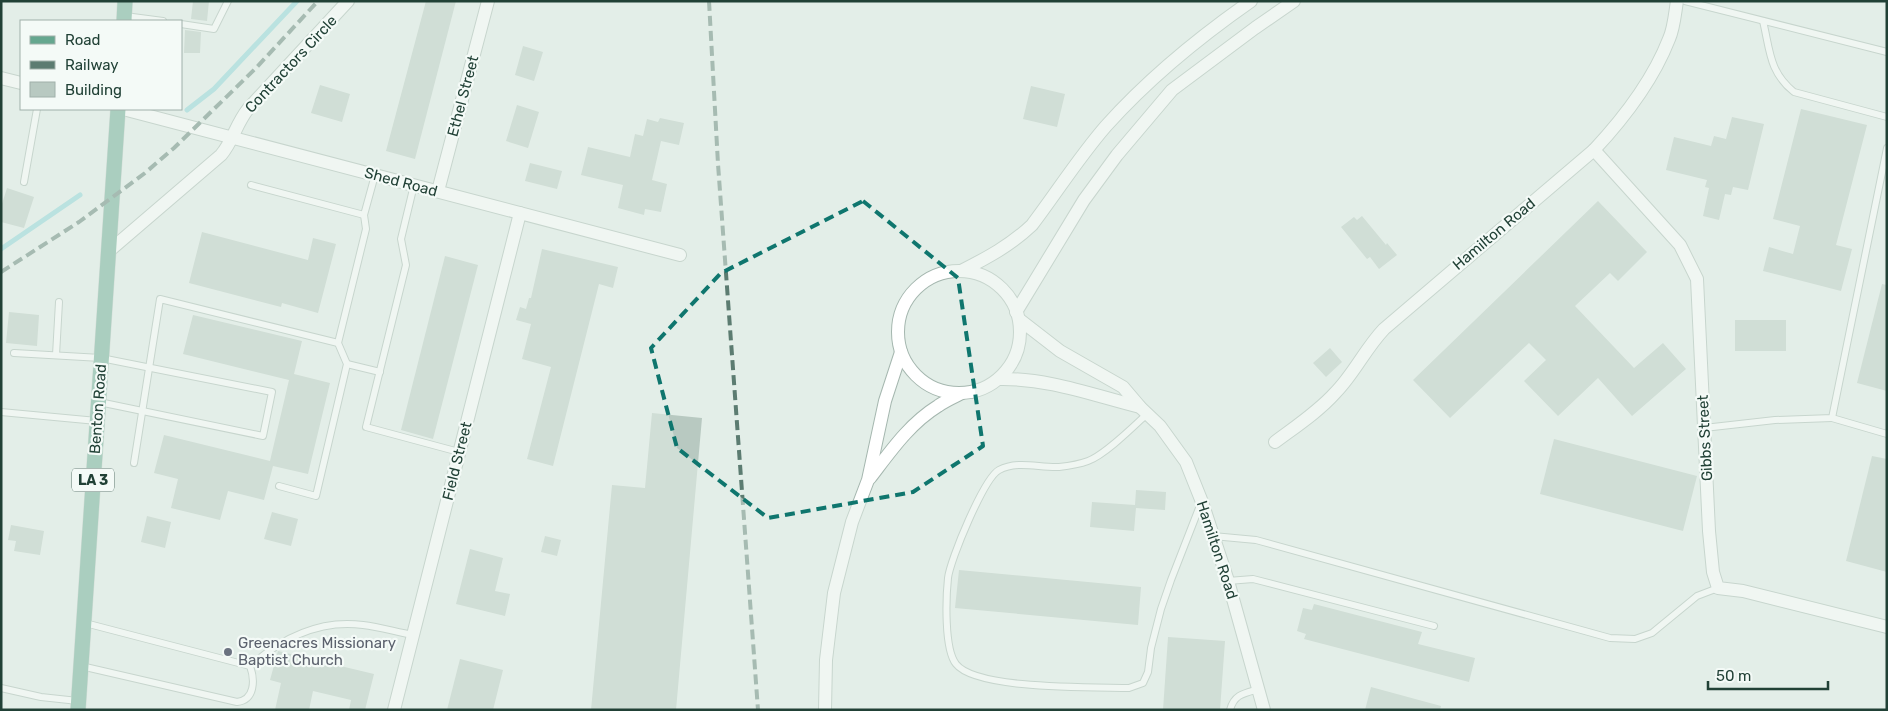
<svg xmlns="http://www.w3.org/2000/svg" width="1888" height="711" viewBox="0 0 1888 711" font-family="Rubik,sans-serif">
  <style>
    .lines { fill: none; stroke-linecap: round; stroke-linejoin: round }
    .stream { stroke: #88d2d7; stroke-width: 5 }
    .building { fill: #b8c9c1 }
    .service-casing { stroke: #a5b7af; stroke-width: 8 }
    .minor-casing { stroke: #a5b7af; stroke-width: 14 }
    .primary-casing { stroke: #c1cac7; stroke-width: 16 }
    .service { stroke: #fff; stroke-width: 6 }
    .minor { stroke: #fff; stroke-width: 12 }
    .primary { stroke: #65a78f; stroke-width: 15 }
    .rail { stroke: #5c7c71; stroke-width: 4; stroke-dasharray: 10 5; stroke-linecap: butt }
    .marked { fill: none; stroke: #0f766e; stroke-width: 4; stroke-dasharray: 10 6; stroke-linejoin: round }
    .worship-dot { fill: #6b7280; stroke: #f4faf7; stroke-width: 2 }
    .labels { text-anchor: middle; stroke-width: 4.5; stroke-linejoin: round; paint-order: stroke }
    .shield { fill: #f4faf7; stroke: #607870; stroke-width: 1 }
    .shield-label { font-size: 14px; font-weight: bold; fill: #214136 }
    .street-label { font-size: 15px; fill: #214136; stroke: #f4faf7 }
    .worship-label { font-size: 15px; fill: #5b616d; stroke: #f4faf7; text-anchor: start }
  </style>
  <rect width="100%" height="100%" fill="#e3eee8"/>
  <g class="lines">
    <g class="stream">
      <polyline points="187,110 214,89 297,1"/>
      <polyline points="1,249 80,195"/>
    </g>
  </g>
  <g class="building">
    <polygon points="193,1 209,1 207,21 191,19"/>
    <polygon points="426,1 456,1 415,159 386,151"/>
    <polygon points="185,30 201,32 200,53 184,53"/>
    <polygon points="523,46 543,52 534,81 515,75"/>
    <polygon points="320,85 350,94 342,122 311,113"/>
    <polygon points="1031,86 1065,94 1057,127 1023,119"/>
    <polygon points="517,105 539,112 528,148 506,141"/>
    <polygon points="1801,109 1867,125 1836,245 1852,249 1841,291 1763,271 1769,247 1793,254 1800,226 1773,219"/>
    <polygon points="1732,117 1764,124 1748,190 1733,187 1731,195 1725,194 1719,220 1703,216 1709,188 1705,187 1707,180 1666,170 1674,137 1711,146 1714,136 1726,139"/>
    <polygon points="660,118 684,123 679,145 661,141 652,180 667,184 661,212 645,209 644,215 618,208 623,185 581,175 588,147 630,157 635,134 643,136 647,119 658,122"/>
    <polygon points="530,163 562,171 557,189 525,181"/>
    <polygon points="7,188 34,197 24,228 1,222 1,207"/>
    <polygon points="1598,201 1647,252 1618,281 1610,273 1575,306 1634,368 1663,343 1686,369 1632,416 1598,378 1558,416 1524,381 1546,360 1529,343 1450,418 1413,380"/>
    <polygon points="1362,216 1386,245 1387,243 1397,255 1379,269 1370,257 1367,259 1341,227 1354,217 1357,220"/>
    <polygon points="202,232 308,260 313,238 336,244 318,313 282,303 281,307 189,283"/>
    <polygon points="542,249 618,267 613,288 599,284 553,466 527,459 551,367 522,359 531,324 516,320 520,307 526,309 529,298 531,298"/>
    <polygon points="445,256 478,265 433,439 401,430"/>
    <polygon points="1882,284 1887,285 1887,391 1857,383"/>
    <polygon points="9,312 39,315 37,346 6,343"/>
    <polygon points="193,315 302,341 294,374 330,383 308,474 273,466 264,500 228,491 220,520 171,508 178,479 154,473 164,435 270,461 289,380 183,354"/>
    <rect x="1735" y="320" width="51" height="31"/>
    <polygon points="1330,348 1342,362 1326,377 1313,363"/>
    <polygon points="652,413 702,418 676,710 591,710 612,485 645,488"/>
    <polygon points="1554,439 1697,476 1683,531 1540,494"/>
    <polygon points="1872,456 1887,459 1887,572 1846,561"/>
    <polygon points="1136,490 1166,492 1165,510 1136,508 1134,531 1090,527 1092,502 1135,505"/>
    <polygon points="272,512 298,519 291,546 264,539"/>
    <polygon points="147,516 171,522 165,548 141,542"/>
    <polygon points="11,525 44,531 40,555 14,551 16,541 8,540"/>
    <polygon points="545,536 561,540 557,556 541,552"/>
    <polygon points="470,549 503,558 495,591 510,594 505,616 456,604"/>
    <polygon points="959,570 1141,587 1138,625 955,608"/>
    <polygon points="1314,604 1422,632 1418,644 1475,658 1469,682 1304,639 1306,634 1297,631 1303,608 1312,610"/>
    <polygon points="1168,637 1225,641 1220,710 1163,710"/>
    <polygon points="278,651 374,674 365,710 349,710 351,700 313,691 309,710 275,710 281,683 270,680"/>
    <polygon points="460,659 503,670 493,710 447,710"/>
    <polygon points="1371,687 1441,706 1440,710 1365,710"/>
  </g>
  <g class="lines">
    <defs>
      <g id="service">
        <polyline points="1685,1 1887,52"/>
        <polyline points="125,16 163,21"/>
        <path d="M1763,21C1770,50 1769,72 1794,92L1887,117"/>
        <polyline points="181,24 214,29 228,1"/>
        <polyline points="24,182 37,109"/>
        <polyline points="251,185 364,215"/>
        <polyline points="414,185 401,239 406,265 366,427 459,452"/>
        <polyline points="14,353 101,358 272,392 263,436 99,402"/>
        <polyline points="56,355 59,302"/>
        <polyline points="347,364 380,372"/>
        <polyline points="1,412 97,421"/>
        <path d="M1147,414C1134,426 1105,455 1088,461C1080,464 1068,466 1059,467C1039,468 1018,460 999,470C984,478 950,560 948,578C946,597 944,649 956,664C976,690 1095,687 1129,688L1143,683L1148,672L1151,648L1161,609L1171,580L1201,503"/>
        <polyline points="1832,418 1887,434"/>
        <polyline points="1704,428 1775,420 1832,418 1887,148"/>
        <polyline points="134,463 160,299 338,343"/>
        <polyline points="279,486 316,496 347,364 338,343 366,229 364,215 375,175"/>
        <polyline points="1213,536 1256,540 1610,638 1635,639 1652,633 1697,596 1718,588"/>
        <polyline points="1228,581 1253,579 1434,626"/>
        <polyline points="85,623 250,666"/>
        <path d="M81,666L237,702C255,700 255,680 250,666C282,638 319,619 363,625C380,627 396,632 413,635"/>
        <polyline points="1,688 41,697 78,701"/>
        <path d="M1230,710C1234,694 1245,693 1259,689"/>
      </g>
      <g id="minor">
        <polyline points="1,78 21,83"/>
        <polyline points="123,109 680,255"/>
        <polyline points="1594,150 1680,245 1697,279 1709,531 1713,572 1718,588 1743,591 1887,627"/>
        <polyline points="438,191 488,1"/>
        <path d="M109,251L221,155C233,141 236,124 248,109L348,1"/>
        <path d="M961,271C987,258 1011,245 1032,225C1057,192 1079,157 1106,126C1149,78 1198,38 1251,1"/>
        <circle cx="959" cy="332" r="61"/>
        <polyline points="1016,312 1084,200 1117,155 1172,90 1255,28 1294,1"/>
        <polyline points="1020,320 1060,351 1123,387 1140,407 1160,426 1186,462 1202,502 1228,581 1264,710"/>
        <path d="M999,379C1048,378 1092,395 1140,407"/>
        <path d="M1275,442C1295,427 1318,412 1335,393C1354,374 1365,349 1384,329L1594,150C1623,119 1653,80 1669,39C1674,28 1675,13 1677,1"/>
        <path d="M870,478C890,452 909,424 938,406C945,401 954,397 962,393"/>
        <polyline points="394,710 520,213"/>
        <polyline points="825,710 826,660 834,593 852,522 868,480 885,401 901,352"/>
      </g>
      <g id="primary">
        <polyline points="124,21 125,1"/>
        <polyline points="78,710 118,109"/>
      </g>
    </defs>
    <use href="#service" class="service-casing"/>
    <use href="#minor" class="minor-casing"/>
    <use href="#primary" class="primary-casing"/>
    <use href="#service" class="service"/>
    <use href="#minor" class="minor"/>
    <use href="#primary" class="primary"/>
    <g class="rail">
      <polyline points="709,1 718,164 758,710"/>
      <polyline points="1,272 79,222 145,173 174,148 256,68 318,1"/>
    </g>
  </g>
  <path d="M0 0H1888V711H0ZM863,201L958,278L983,446L913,492L768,518L677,448L651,348L721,273Z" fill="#e3eee8" fill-opacity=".55" fill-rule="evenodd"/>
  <path class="marked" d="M863,201L958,278L983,446L913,492L768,518L677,448L651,348L721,273Z"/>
  <circle class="worship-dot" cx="228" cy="652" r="5"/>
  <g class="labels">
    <rect class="shield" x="72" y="468.5" width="42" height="23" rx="4"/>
    <g class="shield-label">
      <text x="93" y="485">LA 3</text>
    </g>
    <g class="street-label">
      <text transform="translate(291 64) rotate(-47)" y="5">Contractors Circle</text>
      <text transform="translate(463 96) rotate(-75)" y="5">Ethel Street</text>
      <text transform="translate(401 182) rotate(15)" y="5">Shed Road</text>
      <text transform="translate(1494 234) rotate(-40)" y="5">Hamilton Road</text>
      <text transform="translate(98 409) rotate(-86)" y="5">Benton Road</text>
      <text transform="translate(1705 438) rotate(-93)" y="5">Gibbs Street</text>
      <text transform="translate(457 461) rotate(-76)" y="5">Field Street</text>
      <text transform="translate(1217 550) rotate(72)" y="5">Hamilton Road</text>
    </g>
    <g class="worship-label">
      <text x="238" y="648">Greenacres Missionary<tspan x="238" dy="17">Baptist Church</tspan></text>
    </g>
  </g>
  <rect width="1888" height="711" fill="none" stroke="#214136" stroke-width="5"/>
  <rect x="20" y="20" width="162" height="90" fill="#f4faf7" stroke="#a0b0aa"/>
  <rect x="30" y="36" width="25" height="8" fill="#65a78f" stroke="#a0b0aa"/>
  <text x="65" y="45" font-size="15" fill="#214136">Road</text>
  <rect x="30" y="61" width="25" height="8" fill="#5c7c71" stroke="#a0b0aa"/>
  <text x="65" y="70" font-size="15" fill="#214136">Railway</text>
  <rect x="30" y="82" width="25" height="15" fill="#b8c9c1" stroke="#a0b0aa"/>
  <text x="65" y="95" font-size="15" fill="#214136">Building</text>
  <path d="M1708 681v8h120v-8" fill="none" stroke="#214136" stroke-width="2.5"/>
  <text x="1716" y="681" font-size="15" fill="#214136" stroke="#f4faf7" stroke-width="4" paint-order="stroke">50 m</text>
</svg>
